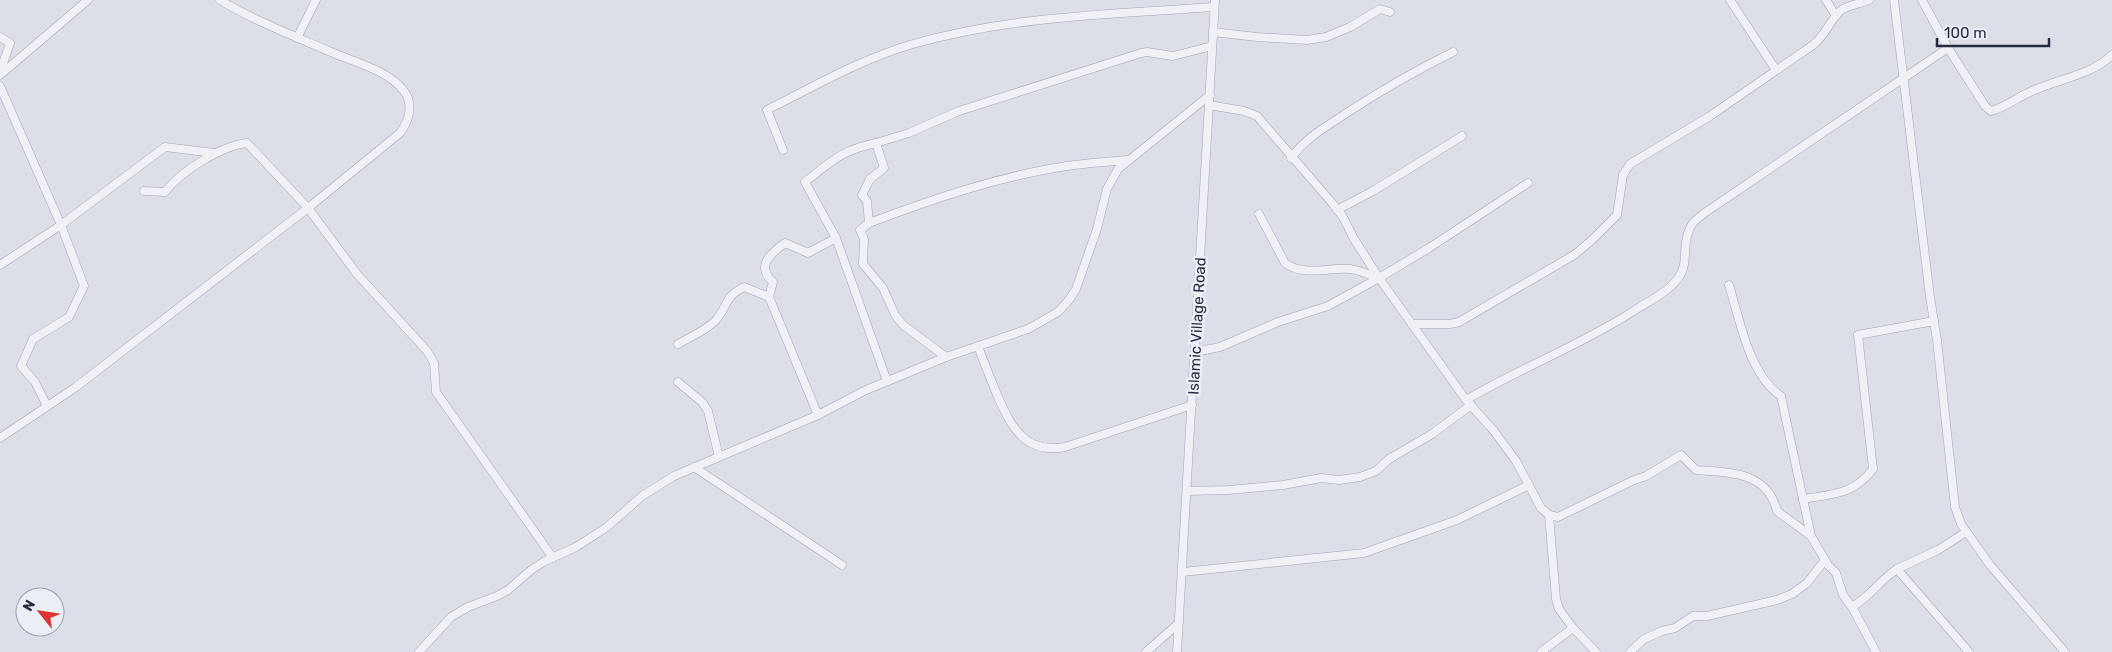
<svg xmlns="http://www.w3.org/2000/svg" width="2112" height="652" viewBox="0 0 2112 652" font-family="Rubik,sans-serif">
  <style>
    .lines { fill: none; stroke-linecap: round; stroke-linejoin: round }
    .minor-casing { stroke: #a1a5b2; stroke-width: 9 }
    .minor { stroke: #eff1f6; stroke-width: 8 }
    .labels { text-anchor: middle; stroke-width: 5; stroke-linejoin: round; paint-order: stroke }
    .street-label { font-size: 15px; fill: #252a40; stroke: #eceef6 }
  </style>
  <rect width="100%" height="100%" fill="#dcdfe8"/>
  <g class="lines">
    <defs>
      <g id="minor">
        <polyline points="1730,0 1776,70"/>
        <polyline points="1826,0 1836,16"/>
        <polyline points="1894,0 1930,297 1937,340 1955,507 1961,524 1990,565 2065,652"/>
        <path d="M1922,0L1948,48L1985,106L1991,111C2006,107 2016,98 2030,92C2057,79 2090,76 2112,55"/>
        <polyline points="1213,32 1257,37 1307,40 1326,37 1350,27 1380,9 1390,12"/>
        <polyline points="0,37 10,43 0,72"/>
        <polyline points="297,38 316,0"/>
        <polyline points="0,75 88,0"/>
        <polyline points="0,86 61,225 84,286 69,317 33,339 21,366 35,382 47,406"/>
        <path d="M1209,105L1244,111L1257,116L1333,204L1343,217L1354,239L1379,278L1466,400L1494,431L1516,461L1541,508L1549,515L1558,517L1634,480L1646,476L1681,455L1696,470C1730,473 1767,471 1777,511L1811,536L1828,565L1836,573L1843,595L1852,607L1876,652"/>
        <path d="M783,150L767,110C815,86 861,59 913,44C1011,16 1113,14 1214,7"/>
        <path d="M1291,158C1308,136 1323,129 1345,114C1380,91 1415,71 1453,52"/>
        <path d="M144,191L165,192C181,171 221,146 247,143L308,208L400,133C409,121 414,104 404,91C388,70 354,62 331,52C294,36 255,21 220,0"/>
        <polyline points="1337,210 1373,191 1462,136"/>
        <path d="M1259,214L1285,263C1304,277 1328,267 1350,269C1359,270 1370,275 1379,278"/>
        <path d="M869,223C933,199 1000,176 1067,166C1087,163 1108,162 1128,160"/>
        <path d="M836,238L805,182C832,161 842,150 876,143"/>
        <polyline points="0,265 61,225 165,147 214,153"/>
        <path d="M1729,285C1740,320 1749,375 1781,396L1803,499C1833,494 1853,495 1873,469L1858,335L1934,321"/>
        <path d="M1412,324H1450L1459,322L1574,255L1592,240L1617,215L1623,175L1630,164L1710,116L1813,45C1825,36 1829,22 1840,11C1847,5 1860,4 1869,0"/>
        <path d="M678,344C690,337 705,331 715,321C728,308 723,297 744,287L769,297"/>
        <path d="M978,346C984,363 991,380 998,397C1012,428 1025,454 1065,447L1192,405"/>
        <polyline points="1195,352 1220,347 1278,322 1328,306 1379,278 1429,248 1528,183"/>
        <polyline points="946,357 903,325 895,315 883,288 863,264 864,239 860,230 869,223 867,201 862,195 870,179 884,168 876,143 909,133 959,111 1141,53 1147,52 1173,56 1212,46"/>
        <polyline points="678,382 702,402 708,411 719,457"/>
        <path d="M1466,400C1520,368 1579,346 1632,312C1644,304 1659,297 1670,287C1694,266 1679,250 1690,228C1692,222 1699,218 1703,214L1948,48"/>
        <path d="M818,415L769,297L773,282C755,266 771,253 785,243L808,253L836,238L887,381"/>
        <polyline points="0,438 76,387 308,208 357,274 427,351 434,363 436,392 553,558"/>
        <polyline points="694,467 842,565"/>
        <polyline points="1187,491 1229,490 1283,485 1321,478 1339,480 1360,477 1376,471 1389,459 1432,434 1471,405"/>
        <polyline points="1803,499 1811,536"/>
        <polyline points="1966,532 1938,550 1897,569 1969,652"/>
        <polyline points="1183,572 1364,553 1457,520 1529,485"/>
        <path d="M1852,607C1870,597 1880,580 1897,569"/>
        <polyline points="1573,628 1596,652"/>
        <polyline points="419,652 451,617 468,607 497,596 508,590 531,570 545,561 576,547 607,527 642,496 674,476 818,415 866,390 946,357 1028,329 1058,312 1069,300 1076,289 1097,229 1107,189 1118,169 1210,95"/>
        <polyline points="1146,652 1179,623"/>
        <polyline points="1177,652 1215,0"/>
        <polyline points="1541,652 1573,628 1559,609 1556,599 1549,515"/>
        <polyline points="1630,652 1644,639 1662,631 1675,628 1693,616 1707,616 1777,600 1792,594 1807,583 1825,560"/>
      </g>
    </defs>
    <use href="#minor" class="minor-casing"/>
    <use href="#minor" class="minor"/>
  </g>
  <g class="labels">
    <g class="street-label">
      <text transform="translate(1197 326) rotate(-87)" y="5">Islamic Village Road</text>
    </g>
  </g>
  <g transform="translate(40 612) rotate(300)"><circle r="24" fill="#eceef6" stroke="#9ca0ad"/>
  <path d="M0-4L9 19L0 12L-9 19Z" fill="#db3433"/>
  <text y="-8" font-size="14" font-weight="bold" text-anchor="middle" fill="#252a40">N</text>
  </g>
  <path d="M1937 38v8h112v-8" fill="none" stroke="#252a40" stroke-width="2.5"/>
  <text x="1944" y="38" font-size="15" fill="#252a40" stroke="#eceef6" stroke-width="4" paint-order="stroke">100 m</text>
</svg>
